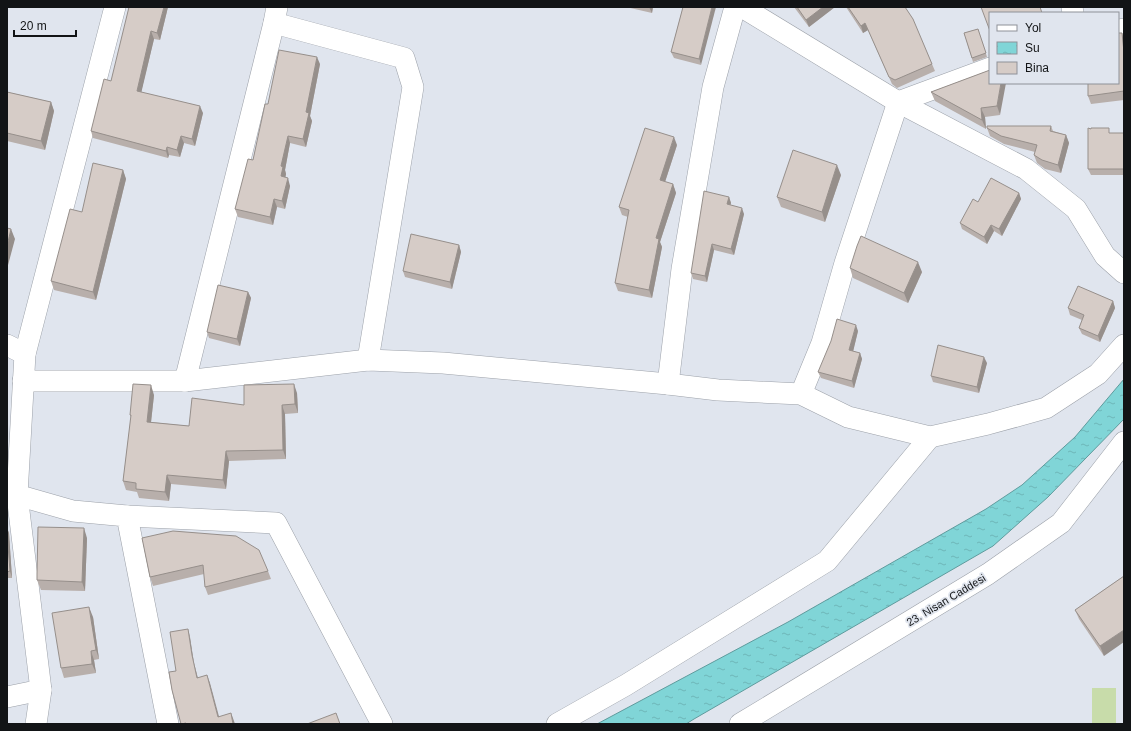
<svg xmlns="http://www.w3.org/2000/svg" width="1131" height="731" viewBox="0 0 1131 731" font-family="Arial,sans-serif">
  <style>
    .green { fill: #c8dcaa }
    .water { fill: url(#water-ripples); stroke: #5f9b9d }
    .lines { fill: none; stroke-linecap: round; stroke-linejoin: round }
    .street-casing { stroke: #9ca1a9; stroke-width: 22 }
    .street { stroke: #fff; stroke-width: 21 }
    .wall { fill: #b8afab }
    .shaded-wall { fill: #968f8b }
    .building { fill: #d6ccc7; stroke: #968f8b }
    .labels { text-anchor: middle; stroke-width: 3.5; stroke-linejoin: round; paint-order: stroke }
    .street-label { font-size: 11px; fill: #121416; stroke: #e0e5ee }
  </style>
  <defs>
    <pattern id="water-ripples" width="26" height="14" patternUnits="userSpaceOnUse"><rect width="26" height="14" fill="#80d5d7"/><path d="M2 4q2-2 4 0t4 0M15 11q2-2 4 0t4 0" fill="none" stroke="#6eb6b8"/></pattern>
  </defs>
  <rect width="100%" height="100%" fill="#e0e5ee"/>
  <rect class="green" x="1092" y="688" width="24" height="36"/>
  <polygon class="water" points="1124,379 1124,419 1048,497 993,546 694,719 686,724 597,724 788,622 986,509 1022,485 1075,437"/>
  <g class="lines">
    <defs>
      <g id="street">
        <polyline points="742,7 898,102 1026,169 1076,209 1105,256 1124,273"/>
        <polyline points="1072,7 1073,13"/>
        <polyline points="274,23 404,58 413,87 368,360"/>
        <polyline points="1118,30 1124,29"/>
        <polyline points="7,345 25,354"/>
        <polyline points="23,381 185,381 368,360 443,363 668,384 718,390 801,394 848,417 930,437 988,424 1046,408 1098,374 1124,345"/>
        <polyline points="185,381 274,23 277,7"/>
        <polyline points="668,384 682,269 713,87 735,7"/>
        <polyline points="801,394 822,343 845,263 898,102 990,68"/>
        <polyline points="7,493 17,495 73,511 127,516 168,724"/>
        <polyline points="127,516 276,523 382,724"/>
        <polyline points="7,697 41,690 17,495 25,354 115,7"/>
        <polyline points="36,724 41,690"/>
        <polyline points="557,724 626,685 827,561 930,437"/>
        <polyline points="740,724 988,574 1061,523 1124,442"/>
      </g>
    </defs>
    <use href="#street" class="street-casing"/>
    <use href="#street" class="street"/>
  </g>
  <g class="wall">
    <polygon points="168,7 160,40 154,39 141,92 203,113 195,146 184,143 180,157 169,155 168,158 93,138 91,131 111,81"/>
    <polygon points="626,7 653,7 652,13"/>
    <polygon points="683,7 701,65 674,58 671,52"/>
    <polygon points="794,7 835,7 809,27"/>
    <polygon points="846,7 905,7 932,64 935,71 897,88 892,84 868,30 863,33"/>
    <polygon points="978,29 987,57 973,62 964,33"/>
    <polygon points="1122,33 1124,40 1124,100 1091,104 1088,96"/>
    <polygon points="320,64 310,116 312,121 306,147 290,143 285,170 286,174 285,178 290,186 285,209 277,207 273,225 238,217 235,209 253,160 268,104"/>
    <polygon points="990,70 1000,115 985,117 986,129 935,101 931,92"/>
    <polygon points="7,92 51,102 54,111 45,150 7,141"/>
    <polygon points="1051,126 1053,131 1066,135 1069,143 1061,173 1045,169 1037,163 1034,155 1035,152 1004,144 990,136 987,128"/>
    <polygon points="1111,133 1124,133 1124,175 1091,175 1088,169"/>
    <polygon points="677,145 665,182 673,184 676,193 660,242 662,247 652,298 618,291 615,283 628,217 622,215 619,207"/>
    <polygon points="123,170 126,179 96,300 54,290 51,281 82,212"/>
    <polygon points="841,175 825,222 781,207 777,197"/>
    <polygon points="1019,193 1021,199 1002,236 994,231 987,244 962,229 960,223 978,202"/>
    <polygon points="729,197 731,203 730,205 744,214 734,255 714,250 707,282 693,279 691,273"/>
    <polygon points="459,245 461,252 452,289 405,277 403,271"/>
    <polygon points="850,268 922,272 908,303 853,278"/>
    <polygon points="248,292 251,298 240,346 209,338 207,332"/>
    <polygon points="1113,301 1115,308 1100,342 1082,334 1079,328 1082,320 1070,315 1068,308"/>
    <polygon points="858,331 853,351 860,353 862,359 854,388 821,378 818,372"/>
    <polygon points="987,363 979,393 933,382 931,376"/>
    <polygon points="297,393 298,413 285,414 286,459 229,461 226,489 171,484 169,501 139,498 137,492 126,490 123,481 131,417 130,415 154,395 151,422 189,426 244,405"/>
    <polygon points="7,528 9,533 12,578 7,578"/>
    <polygon points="87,538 85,591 41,590 37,580"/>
    <polygon points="142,538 268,571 271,579 208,595 205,587 204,574 153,586 150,577"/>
    <polygon points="1124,576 1104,656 1079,619 1075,610"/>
    <polygon points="93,617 99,659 94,660 96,673 64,678 61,668"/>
  </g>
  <g class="shaded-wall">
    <polygon points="164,7 168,7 160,40 157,33"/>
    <polygon points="649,7 653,7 652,13"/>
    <polygon points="712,7 716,7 701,65 699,59"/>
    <polygon points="823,7 835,7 809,27 806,20"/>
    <polygon points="865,23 868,30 863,33 861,26"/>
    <polygon points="151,31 154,39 140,98 137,91"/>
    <polygon points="1122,33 1124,40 1124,52"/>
    <polygon points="317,57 320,64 310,116 312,121 306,147 303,139 306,112"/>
    <polygon points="1001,83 1006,83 1000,115 997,106"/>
    <polygon points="51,102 54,111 45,150 41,141"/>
    <polygon points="200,106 203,113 195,146 192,139"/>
    <polygon points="981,108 985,117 986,129 982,120"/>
    <polygon points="1066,135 1069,143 1061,173 1058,165"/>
    <polygon points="181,136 184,143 180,157 177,150"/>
    <polygon points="288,136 290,143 285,170 286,174 284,184 281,176 281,166"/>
    <polygon points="674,137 677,145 663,188 660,180"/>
    <polygon points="167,147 169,155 168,158 166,151"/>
    <polygon points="837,165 841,175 825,222 822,212"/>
    <polygon points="123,170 126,179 96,300 93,292"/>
    <polygon points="288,178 290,186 285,209 282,201"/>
    <polygon points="673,184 676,193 660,242 662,247 652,298 649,290 656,238"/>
    <polygon points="1019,193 1021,199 1002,236 999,229"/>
    <polygon points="729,197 731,203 729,210 727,204"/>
    <polygon points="274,199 277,207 273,225 270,217"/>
    <polygon points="742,208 744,214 734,255 731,249"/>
    <polygon points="991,225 994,231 987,244 984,237"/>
    <polygon points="11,229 15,239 7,269 7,246"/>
    <polygon points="712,244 714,250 707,282 705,276"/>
    <polygon points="459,245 461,252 452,289 450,282"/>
    <polygon points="918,262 922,272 908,303 904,293"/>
    <polygon points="248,292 251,298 240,346 237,339"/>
    <polygon points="1113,301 1115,308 1100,342 1098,336"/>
    <polygon points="856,325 858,331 852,356 849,350"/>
    <polygon points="860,353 862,359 854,388 852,381"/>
    <polygon points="984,357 987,363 979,393 977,387"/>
    <polygon points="294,384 297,393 298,413 295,404"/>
    <polygon points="151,385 154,395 150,431 147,422"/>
    <polygon points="282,405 285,414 286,459 283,450"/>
    <polygon points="226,451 229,461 226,489 223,480"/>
    <polygon points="167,475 171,484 169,501 165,492"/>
    <polygon points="7,528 9,533 12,578 10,571"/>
    <polygon points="84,528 87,538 85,591 82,582"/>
    <polygon points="89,607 93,617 99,659 96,650"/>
    <polygon points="188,629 190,637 194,663 200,686 197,678 192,655"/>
    <polygon points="1124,630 1124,642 1104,656 1100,646"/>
    <polygon points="91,651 94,660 96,673 92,664"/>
    <polygon points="207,675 210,683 221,724 218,717"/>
    <polygon points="231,713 234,721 235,724 233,724"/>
  </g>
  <g class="building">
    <polygon points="129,7 164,7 157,33 151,31 137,91 200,106 192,139 181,136 177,150 167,147 166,151 91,131 104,79 111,81"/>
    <polygon points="683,7 712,7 699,59 671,52"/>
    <polygon points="797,7 823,7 806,20"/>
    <polygon points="848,7 905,7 913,19 932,64 895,80 889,77 865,23 861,26"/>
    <polygon points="981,7 1040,7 1042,13 990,13 990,31"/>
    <polygon points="978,29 986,53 972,58 964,33"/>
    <polygon points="1118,33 1122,33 1124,52 1124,91 1088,96 1088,83 1118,83"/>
    <polygon points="279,50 317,57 306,112 309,113 303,139 288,136 281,166 283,167 281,176 288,178 282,201 274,199 270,217 235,209 248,159 253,160 265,104 268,104"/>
    <polygon points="990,70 990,83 1001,83 997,106 981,108 982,120 931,92"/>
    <polygon points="7,92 51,102 41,141 7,133"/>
    <polygon points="987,126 1051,126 1050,131 1066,135 1058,165 1042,160 1034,155 1037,145 1001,136 987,128"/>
    <polygon points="645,128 674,137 660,180 673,184 656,238 659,239 649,290 615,283 629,210 619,207"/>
    <polygon points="1088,128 1091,129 1091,128 1109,128 1109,133 1124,133 1124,169 1088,169"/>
    <polygon points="793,150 837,165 822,212 777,197"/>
    <polygon points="93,163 123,170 93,292 51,281 70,209 82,212"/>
    <polygon points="991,178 1019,193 999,229 991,225 984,237 960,223 973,199 978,202"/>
    <polygon points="704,191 729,197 727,204 742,208 731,249 712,244 705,276 691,273"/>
    <polygon points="7,228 11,229 7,246"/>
    <polygon points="411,234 459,245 450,282 403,271"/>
    <polygon points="861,236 918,262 904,293 850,268 857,246"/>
    <polygon points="218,285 248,292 237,339 207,332"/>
    <polygon points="1078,286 1113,301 1098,336 1079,328 1084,315 1068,308"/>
    <polygon points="837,319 856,325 849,350 860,353 852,381 818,372 831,341"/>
    <polygon points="938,345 984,357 977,387 931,376"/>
    <polygon points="133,384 151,385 147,422 189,426 192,398 244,405 244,385 294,384 295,404 282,405 283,450 226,451 223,480 167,475 165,492 136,489 136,483 123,481 131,415 130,415"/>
    <polygon points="38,527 84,528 82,582 37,580 37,574"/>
    <polygon points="173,531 236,536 259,550 268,571 205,587 203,565 150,577 142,538"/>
    <polygon points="7,533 10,571 7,572"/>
    <polygon points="1124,576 1124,630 1100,646 1075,610"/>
    <polygon points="89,607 96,650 91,651 92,664 61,668 52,613"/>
    <polygon points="188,629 192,655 197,678 207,675 218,717 231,713 233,724 186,724 186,723 181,724 172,690 169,672 176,671 170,632"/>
    <polygon points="336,713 340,724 307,724"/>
  </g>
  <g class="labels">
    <g class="street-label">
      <text transform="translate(946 600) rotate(-31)" y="4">23. Nisan Caddesi</text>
    </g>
  </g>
  <rect width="1131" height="731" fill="none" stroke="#121416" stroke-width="16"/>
  <rect x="989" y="12" width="130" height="72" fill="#e0e5ee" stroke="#8e9198"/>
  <rect x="997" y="25" width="20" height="6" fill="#ffffff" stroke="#8e9198"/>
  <text x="1025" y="32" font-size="12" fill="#121416">Yol</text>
  <rect x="997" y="42" width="20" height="12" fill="url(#water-ripples)" stroke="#8e9198"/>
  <text x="1025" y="52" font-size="12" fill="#121416">Su</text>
  <rect x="997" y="62" width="20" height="12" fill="#d6ccc7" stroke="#8e9198"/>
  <text x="1025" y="72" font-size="12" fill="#121416">Bina</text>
  <path d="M14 30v6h62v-6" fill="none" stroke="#121416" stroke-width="2"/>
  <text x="20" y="30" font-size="12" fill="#121416" stroke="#e0e5ee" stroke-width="3" paint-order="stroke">20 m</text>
</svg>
